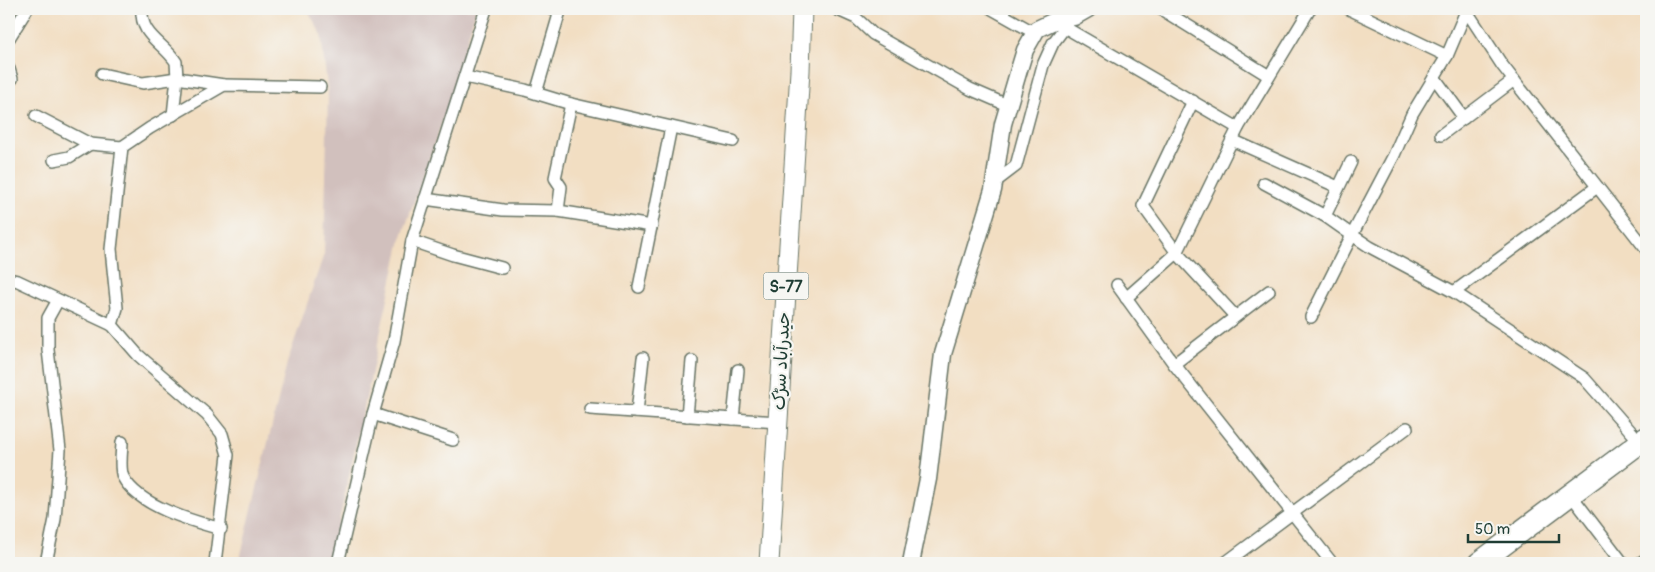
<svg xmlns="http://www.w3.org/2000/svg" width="1655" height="572" viewBox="0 0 1655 572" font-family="Pangolin,'Playpen Sans Arabic',sans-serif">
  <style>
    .industrial { fill: #d1c0bd }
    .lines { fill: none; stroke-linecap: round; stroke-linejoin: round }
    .street-casing { stroke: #697566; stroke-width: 14 }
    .secondary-casing { stroke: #697566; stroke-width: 19 }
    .primary-casing { stroke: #697566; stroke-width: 21 }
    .highway-casing { stroke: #697566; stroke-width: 24 }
    .street { stroke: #fff; stroke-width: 11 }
    .secondary { stroke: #fff; stroke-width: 16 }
    .primary { stroke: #fff; stroke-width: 19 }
    .highway { stroke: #fff; stroke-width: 21 }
    .labels { text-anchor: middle; stroke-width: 4.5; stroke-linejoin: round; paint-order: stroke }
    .shield { fill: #f6f6f2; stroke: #60746d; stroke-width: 1 }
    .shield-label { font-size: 16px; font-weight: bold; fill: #1f3d34 }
    .street-label { font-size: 18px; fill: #1f3d34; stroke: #f6f6f2 }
  </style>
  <rect width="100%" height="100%" fill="#f6f6f2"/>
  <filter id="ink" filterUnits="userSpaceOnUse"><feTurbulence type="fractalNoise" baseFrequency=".02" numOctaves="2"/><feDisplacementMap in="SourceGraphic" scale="10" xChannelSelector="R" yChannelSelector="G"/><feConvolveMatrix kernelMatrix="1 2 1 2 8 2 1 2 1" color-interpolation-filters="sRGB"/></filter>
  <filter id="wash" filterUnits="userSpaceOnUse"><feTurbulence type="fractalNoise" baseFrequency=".0096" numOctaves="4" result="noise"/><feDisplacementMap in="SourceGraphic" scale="20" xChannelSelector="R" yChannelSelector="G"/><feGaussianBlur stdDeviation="1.12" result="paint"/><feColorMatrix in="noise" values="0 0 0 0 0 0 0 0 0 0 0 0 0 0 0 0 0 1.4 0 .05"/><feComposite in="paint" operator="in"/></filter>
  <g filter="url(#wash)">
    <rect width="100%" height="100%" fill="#f2dec2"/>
    <polygon class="industrial" points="307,9 476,9 450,100 401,239 336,535 327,563 239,563 287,363 324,254 328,94 321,34"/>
  </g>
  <g filter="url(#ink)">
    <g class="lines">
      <defs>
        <g id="street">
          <path d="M142,9C140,36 163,42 176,62L177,78L173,115"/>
          <polyline points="836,9 856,18 873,34 970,89 1007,105"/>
          <polyline points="992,9 1035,33"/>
          <polyline points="1161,9 1269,76"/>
          <polyline points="1349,9 1447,56"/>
          <polyline points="1467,9 1447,56 1412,114 1394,155 1352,235 1370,247 1454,292 1584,378 1641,443"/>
          <polyline points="1466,10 1502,65 1646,249"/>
          <polyline points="1054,21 1238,128"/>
          <polyline points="9,38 27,9"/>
          <polyline points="9,69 12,79"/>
          <polyline points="102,74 143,83 177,78 224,85"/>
          <polyline points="465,77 525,90 571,104 733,141"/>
          <polyline points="1434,77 1464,118"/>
          <polyline points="536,93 560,11 551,9"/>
          <polyline points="1193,101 1143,206 1177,253 1235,316"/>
          <polyline points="36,116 90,144 122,147"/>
          <polyline points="1441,135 1514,80"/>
          <polyline points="1232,140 1338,187"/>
          <polyline points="54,160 69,157 90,144"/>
          <polyline points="995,182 1016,166 1043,65 1053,43 1068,23"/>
          <polyline points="1264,183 1325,216 1352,235 1311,317"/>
          <polyline points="425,199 503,210 558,211 652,226"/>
          <polyline points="558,211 561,187 555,178 571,104"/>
          <polyline points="1325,216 1351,162"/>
          <polyline points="412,241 453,255 502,268"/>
          <polyline points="9,279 18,281 112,325 138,355 207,415 222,434 228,455 215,563"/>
          <polyline points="1117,285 1174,364 1332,563"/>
          <polyline points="639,287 671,127"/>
          <polyline points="1454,292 1597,187"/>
          <polyline points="1126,298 1177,253 1238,128 1310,9"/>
          <polyline points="112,325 117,308 111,249 122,147 150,128 224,85 320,87"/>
          <polyline points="1174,364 1269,291"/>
          <polyline points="590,409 778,422"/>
          <polyline points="637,412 643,358"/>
          <polyline points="373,414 453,440"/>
          <polyline points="687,416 692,361"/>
          <polyline points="733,419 738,370"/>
          <path d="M122,442C122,451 119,468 123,477C138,506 192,521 221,529"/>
          <polyline points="1571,495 1623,563"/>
          <polyline points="46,563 55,519 60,450 48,350 48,318 58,300"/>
          <polyline points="338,563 373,414 394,341 412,241 486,9"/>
          <polyline points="1225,563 1407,428"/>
          <polyline points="1640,563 1646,559"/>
        </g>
        <polyline id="secondary" points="911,563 928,479 943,354 993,190 1003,124 1018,73 1025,50 1037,29 1054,21 1074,17 1088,9"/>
        <polyline id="primary" points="769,563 800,71 802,9"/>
        <polyline id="highway" points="1479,563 1646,438"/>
      </defs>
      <use href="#street" class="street-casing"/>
      <use href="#secondary" class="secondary-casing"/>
      <use href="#primary" class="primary-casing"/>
      <use href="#highway" class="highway-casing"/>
      <use href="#street" class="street"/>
      <use href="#secondary" class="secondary"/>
      <use href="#primary" class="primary"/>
      <use href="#highway" class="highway"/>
    </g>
  </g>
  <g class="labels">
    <rect class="shield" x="763.5" y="272.5" width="45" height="27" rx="4"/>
    <g class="shield-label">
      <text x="786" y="292">S-77</text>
    </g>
    <g class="street-label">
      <text transform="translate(781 361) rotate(-87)" y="6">حیدرآباد سڑک</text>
    </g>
  </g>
  <rect width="1655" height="572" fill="none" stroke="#f6f6f2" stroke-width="30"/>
  <path d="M1468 534v8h91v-8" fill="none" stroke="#1f3d34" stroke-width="2.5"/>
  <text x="1475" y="534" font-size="15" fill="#1f3d34" stroke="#f6f6f2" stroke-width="4" paint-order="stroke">50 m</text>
</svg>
